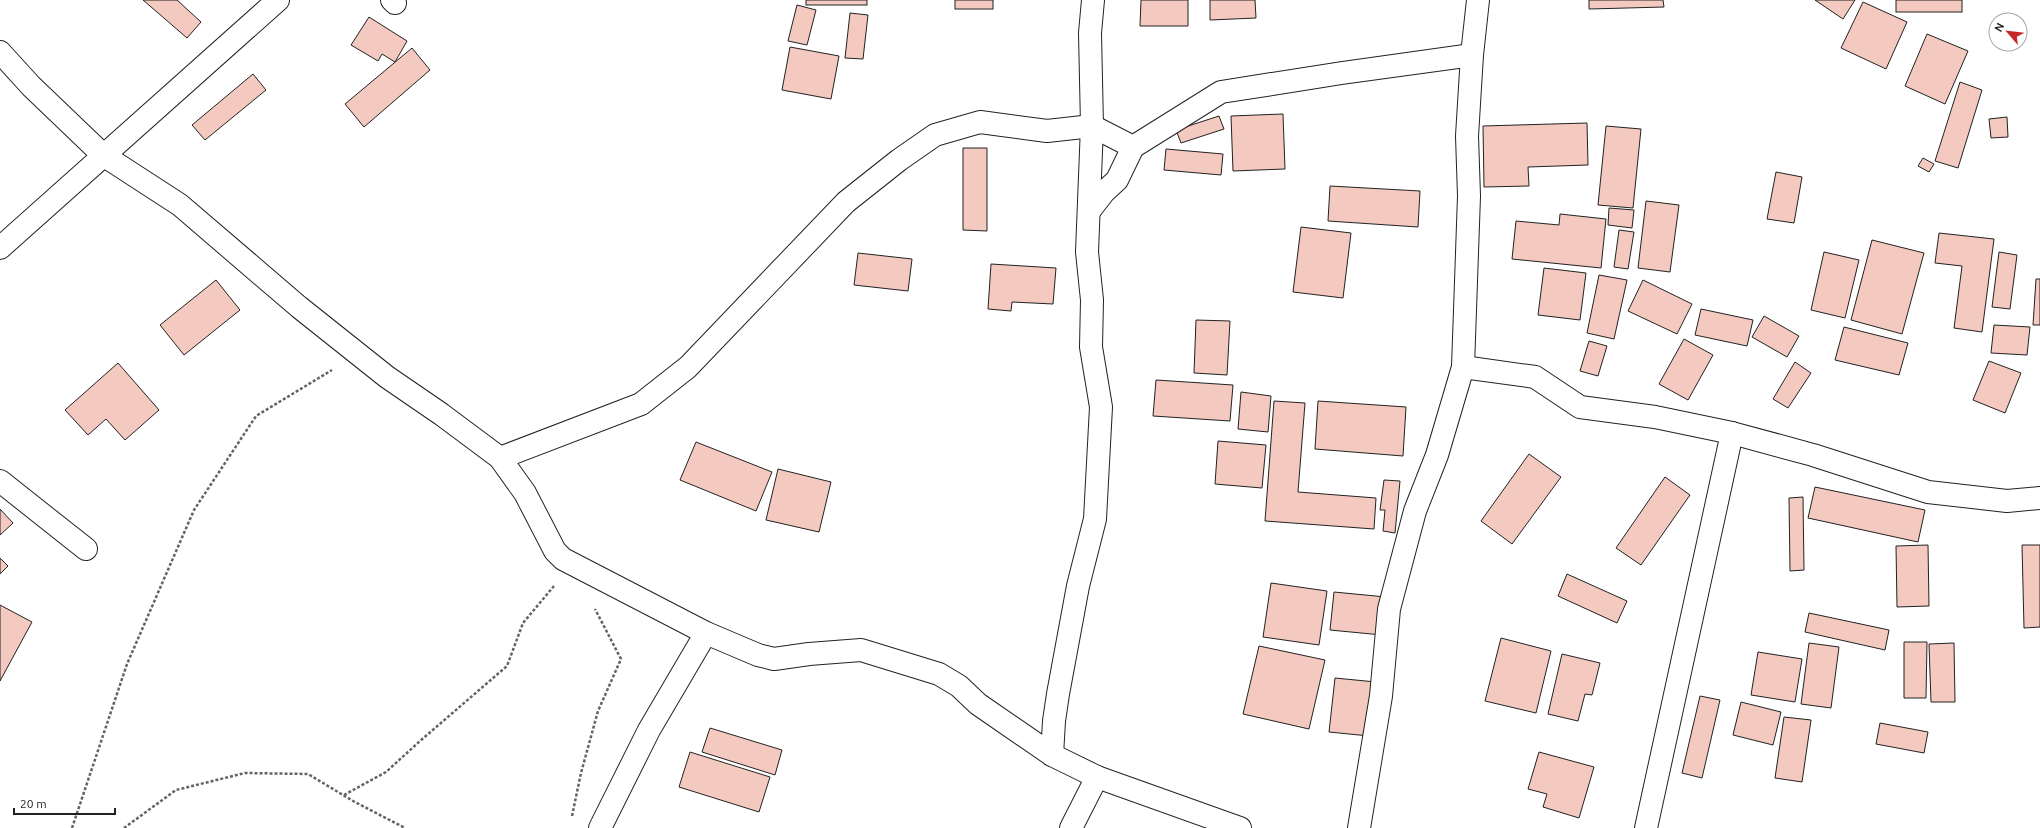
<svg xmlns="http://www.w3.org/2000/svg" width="2040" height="828" viewBox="0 0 2040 828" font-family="Ubuntu,sans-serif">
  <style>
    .building { fill: #f3c9c0; stroke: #222 }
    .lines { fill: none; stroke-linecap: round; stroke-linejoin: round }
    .street-casing { stroke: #222; stroke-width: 24 }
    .path { stroke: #646464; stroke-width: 2.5; stroke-dasharray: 3 2; stroke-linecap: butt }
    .street { stroke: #fff; stroke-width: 22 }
  </style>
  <rect width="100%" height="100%" fill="#fff"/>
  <g class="building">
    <polygon points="143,0 177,0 201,22 187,38"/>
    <rect x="806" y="0" width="61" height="5"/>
    <rect x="955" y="0" width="38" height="9"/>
    <polygon points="1141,0 1188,0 1188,26 1140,26"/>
    <polygon points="1210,0 1255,0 1256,18 1210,20"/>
    <polygon points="1589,0 1663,0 1664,7 1589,9"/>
    <polygon points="1815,0 1855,0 1843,19"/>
    <rect x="1896" y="0" width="66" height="12"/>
    <polygon points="1863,2 1907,22 1886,69 1841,48"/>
    <polygon points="797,5 816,10 807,45 788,41"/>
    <polygon points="850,13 868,15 863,59 845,58"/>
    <polygon points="369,17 407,41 395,62 382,54 378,61 351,45"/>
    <polygon points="1927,34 1968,51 1945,104 1905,86"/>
    <polygon points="790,47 839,56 831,99 782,90"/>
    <polygon points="412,48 430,70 364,127 345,104"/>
    <polygon points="253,74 266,90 205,140 192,125"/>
    <polygon points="1960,82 1982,90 1958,168 1935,161"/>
    <polygon points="1283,114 1285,169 1233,171 1231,116"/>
    <polygon points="1219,116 1224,129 1181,143 1176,130"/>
    <polygon points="2007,117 2008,137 1991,138 1989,119"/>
    <polygon points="1587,123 1588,165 1528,167 1529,186 1484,187 1483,126"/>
    <polygon points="1606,126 1641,129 1633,208 1598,205"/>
    <polygon points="963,148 987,148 987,231 963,230"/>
    <polygon points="1166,149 1223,154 1221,175 1164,170"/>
    <polygon points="1923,158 1934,164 1929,172 1918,166"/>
    <polygon points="1776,172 1802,177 1794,223 1767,219"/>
    <polygon points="1330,186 1420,191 1418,227 1328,221"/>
    <polygon points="1646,201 1679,205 1670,272 1638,268"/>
    <polygon points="1609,208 1634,210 1632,228 1608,225"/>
    <polygon points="1560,214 1606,219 1601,268 1512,259 1516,221 1559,225"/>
    <polygon points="1301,227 1351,233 1343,298 1293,292"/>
    <polygon points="1619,230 1634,232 1628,269 1614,267"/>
    <polygon points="1939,233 1994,239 1982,332 1954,328 1962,266 1935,263"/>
    <polygon points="1872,240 1924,253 1902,334 1851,320"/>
    <polygon points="1824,252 1859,260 1845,318 1811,310"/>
    <polygon points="1999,252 2017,255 2010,309 1992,307"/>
    <polygon points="858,253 912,259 908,291 854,285"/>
    <polygon points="991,264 1056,268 1053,304 1012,302 1011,311 988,309"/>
    <polygon points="1544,268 1586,273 1580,320 1538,315"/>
    <polygon points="1599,275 1627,280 1614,339 1587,333"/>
    <polygon points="2036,279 2040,279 2040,325 2033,325"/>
    <polygon points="216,280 240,310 184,355 160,325"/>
    <polygon points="1643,280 1692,304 1677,334 1628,311"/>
    <polygon points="1701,309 1753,320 1747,346 1695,335"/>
    <polygon points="1764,316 1799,336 1787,357 1752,337"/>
    <polygon points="1196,320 1230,321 1227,375 1194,373"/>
    <polygon points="1994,325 2030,327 2027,355 1991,353"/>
    <polygon points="1844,327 1908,343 1899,375 1835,360"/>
    <polygon points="1684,339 1713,355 1688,400 1659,384"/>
    <polygon points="1589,341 1607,346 1598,376 1580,371"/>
    <polygon points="1989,361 2021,373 2005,413 1973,400"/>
    <polygon points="1795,362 1811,373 1788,408 1773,399"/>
    <polygon points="118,363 159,410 125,440 106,419 88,435 65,410"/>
    <polygon points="1156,380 1233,385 1230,421 1153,416"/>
    <polygon points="1241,392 1271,396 1268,432 1238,429"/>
    <polygon points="1274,401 1305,403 1298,492 1376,498 1374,529 1265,521"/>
    <polygon points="1318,401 1406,407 1403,456 1315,449"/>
    <polygon points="1218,441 1266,445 1262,488 1215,484"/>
    <polygon points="696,442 772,472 756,511 680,480"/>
    <polygon points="1529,454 1561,477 1512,544 1481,521"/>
    <polygon points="778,469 831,482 819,532 766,520"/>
    <polygon points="1665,477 1690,495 1641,565 1616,548"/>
    <polygon points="1384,480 1400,481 1395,533 1383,531 1385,510 1380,510"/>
    <polygon points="1815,487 1925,510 1918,542 1808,518"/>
    <polygon points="1803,497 1804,570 1790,571 1789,498"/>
    <polygon points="0,509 13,523 0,535"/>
    <polygon points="1928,545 1929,606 1897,607 1896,546"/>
    <polygon points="2022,545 2040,545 2040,627 2024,628"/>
    <polygon points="0,558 8,566 0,574"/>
    <polygon points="1567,574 1627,601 1617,623 1558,596"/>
    <polygon points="1271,583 1327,591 1319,645 1263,637"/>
    <polygon points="1334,592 1386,597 1382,635 1330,630"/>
    <polygon points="0,605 32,622 0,681"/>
    <polygon points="1809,613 1889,630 1885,650 1805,632"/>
    <polygon points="1501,638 1551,651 1536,713 1485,701"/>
    <polygon points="1904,642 1927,642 1926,698 1904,698"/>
    <polygon points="1809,643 1839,647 1831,708 1801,704"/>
    <polygon points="1954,643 1955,702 1931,702 1929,644"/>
    <polygon points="1259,646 1325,660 1309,729 1243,714"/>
    <polygon points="1758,652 1802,659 1795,702 1751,695"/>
    <polygon points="1562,654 1600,663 1592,695 1585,694 1578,721 1548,714"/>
    <polygon points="1335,678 1376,682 1369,736 1329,732"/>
    <polygon points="1700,696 1720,700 1702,778 1682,773"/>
    <polygon points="1741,702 1781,712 1773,745 1733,735"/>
    <polygon points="1784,717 1811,720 1802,782 1775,778"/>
    <polygon points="1880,723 1928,732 1924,753 1876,744"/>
    <polygon points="710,728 782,750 775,775 702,752"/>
    <polygon points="690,752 770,777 759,812 679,787"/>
    <polygon points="1539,752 1594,767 1579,818 1543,807 1547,794 1528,789"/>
  </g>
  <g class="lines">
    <defs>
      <g id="street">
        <polyline points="392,0 395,3"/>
        <polyline points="0,52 31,86 103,155 180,205 299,307 387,377 441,414 500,458 525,493 555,551 563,559 706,633 758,655 774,659 809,654 861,650 939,674 959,686 978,704 1052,755 1097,777 1240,828"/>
        <polyline points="1090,210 1104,192 1117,180 1133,147 1221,92 1342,73 1472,55"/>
        <polyline points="0,248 278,0"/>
        <polyline points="1463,367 1535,377 1580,407 1655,417 1732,433 1813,455 1928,492 2007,501 2040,498"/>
        <polyline points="500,458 641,404 688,367 846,202 899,160 935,135 980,122 1047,131 1092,126 1133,147"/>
        <polyline points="0,481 86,549"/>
        <polyline points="1052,755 1054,721 1058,694 1078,586 1095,519 1101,407 1091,347 1092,300 1087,252 1092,126 1090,33 1093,0"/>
        <polyline points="600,828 649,730 706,633"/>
        <polyline points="1071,828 1097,777"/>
        <polyline points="1359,828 1381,696 1389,609 1415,511 1437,455 1463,367 1469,196 1467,136 1472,55 1478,0"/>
        <polyline points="1646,828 1732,433"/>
      </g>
    </defs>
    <use href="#street" class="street-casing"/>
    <g class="path">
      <polyline points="344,795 386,772 420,741 507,666 523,623 554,586"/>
      <polyline points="572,816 581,773 598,711 621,659 595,609"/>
      <polyline points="72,828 127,664 194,510 256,416 332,370"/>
      <polyline points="124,828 176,790 245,773 308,774 353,801 405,828"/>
    </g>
    <use href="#street" class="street"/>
  </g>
  <g transform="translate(2008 32) rotate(298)"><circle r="19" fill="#ffffff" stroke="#a7a7a7"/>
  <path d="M0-3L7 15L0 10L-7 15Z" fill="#c62828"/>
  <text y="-6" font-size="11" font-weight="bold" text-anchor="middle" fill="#222222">N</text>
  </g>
  <path d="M14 808v6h101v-6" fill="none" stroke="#222222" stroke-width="2"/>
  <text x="20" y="808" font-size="12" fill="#222222" stroke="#ffffff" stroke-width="3" paint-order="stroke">20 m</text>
</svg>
